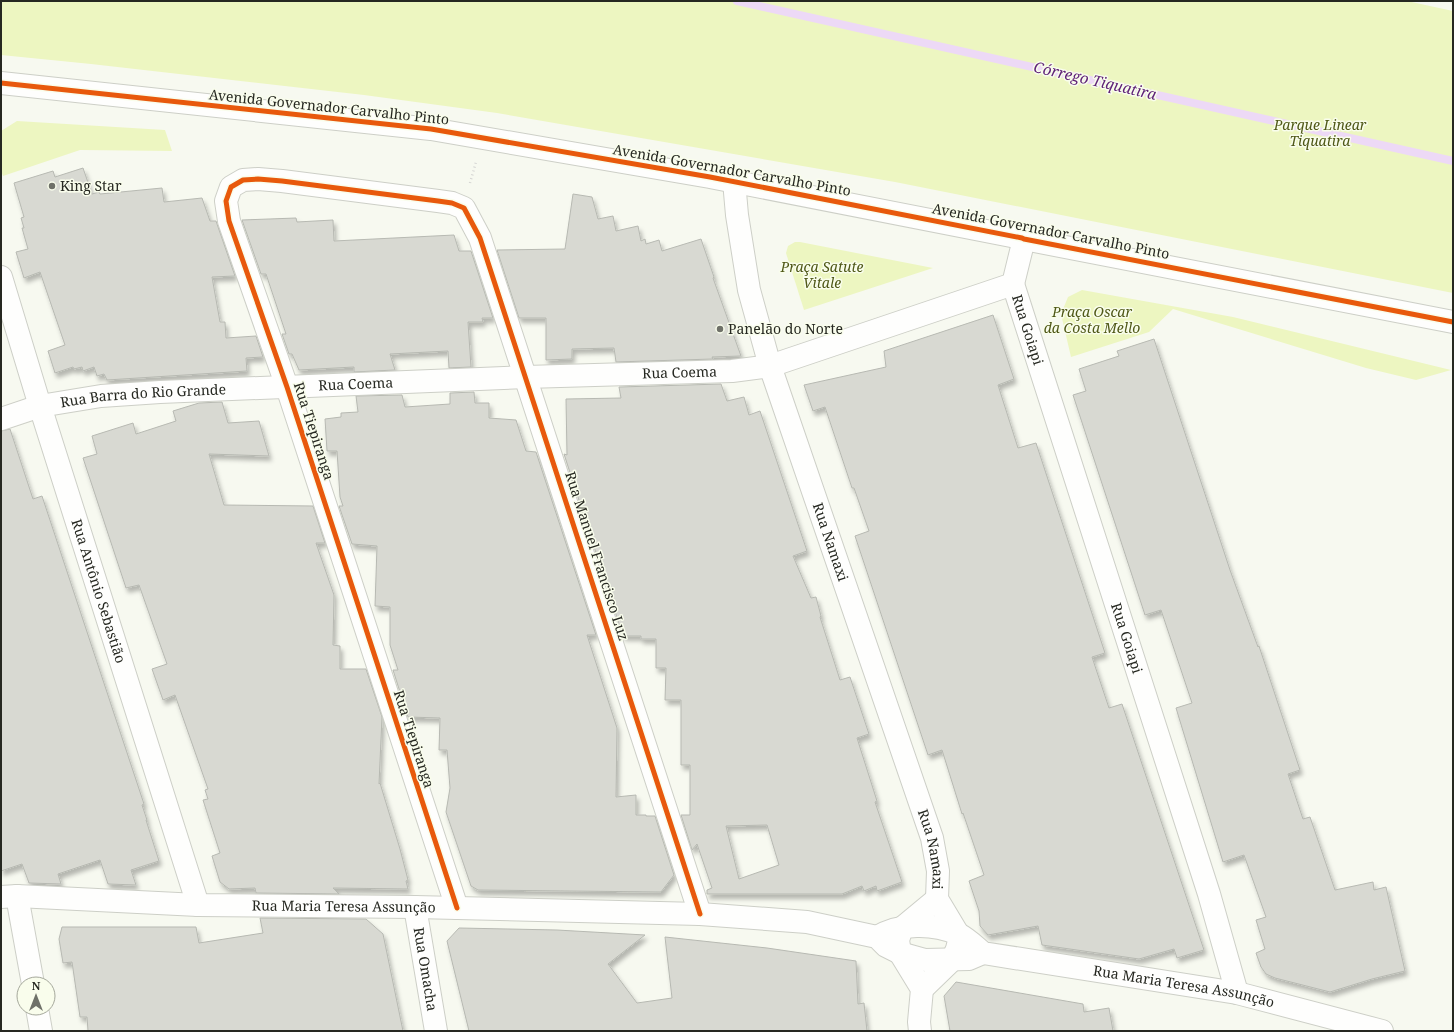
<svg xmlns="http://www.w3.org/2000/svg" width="1454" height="1032" viewBox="0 0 1454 1032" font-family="'Noto Serif',serif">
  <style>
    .green { fill: #edf6c1 }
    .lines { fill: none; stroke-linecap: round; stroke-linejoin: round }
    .stream { stroke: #edd9f6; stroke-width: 8 }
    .building { fill: #d8d9d2; stroke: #b7b9b2; fill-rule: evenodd; filter: url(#shadow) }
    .minor-casing { stroke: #cdcfc7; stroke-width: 24 }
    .major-casing { stroke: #cdcfc7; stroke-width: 24 }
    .path { stroke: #d4d4d2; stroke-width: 2.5; stroke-dasharray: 1 3; stroke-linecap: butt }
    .minor { stroke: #fefefd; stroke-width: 22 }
    .major { stroke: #fefefd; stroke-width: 22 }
    .cycleway-casing { stroke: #f9fdec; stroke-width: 8 }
    .cycleway { stroke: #e8590c; stroke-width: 5 }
    .poi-dot { fill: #6f7169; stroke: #f9fdec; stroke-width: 1.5 }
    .labels { text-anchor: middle; stroke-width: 3; stroke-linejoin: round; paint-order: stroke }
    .street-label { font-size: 14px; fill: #262821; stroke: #f9fdec }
    .park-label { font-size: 14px; font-style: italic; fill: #4f5817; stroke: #f9fdec }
    .poi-label { font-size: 14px; fill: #262821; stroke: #f9fdec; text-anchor: start }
    .water-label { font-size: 15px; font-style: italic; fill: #5f2278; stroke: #f9fdec }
  </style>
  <defs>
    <filter id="shadow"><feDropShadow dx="2.5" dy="4.5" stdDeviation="2" flood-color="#0004"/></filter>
  </defs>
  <rect width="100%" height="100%" fill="#f7f9f0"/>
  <g class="green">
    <polygon points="1,1 1407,1 1453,11 1453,293 895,182 497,113 364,95 91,64 1,55"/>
    <polygon points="17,121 165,130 172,151 80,150 3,176 1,171 1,131"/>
    <polygon points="795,242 800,242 933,268 804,310 786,253 788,246"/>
    <polygon points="1082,290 1233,317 1451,370 1416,380 1366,368 1173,309 1149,332 1071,357 1061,314 1068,297"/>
  </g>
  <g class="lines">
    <polyline class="stream" points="737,1 1453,161"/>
  </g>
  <g class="building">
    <polygon points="83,168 92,194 99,192 100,194 162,188 164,202 202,198 210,221 216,221 235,276 212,277 220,322 225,322 226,338 256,336 263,357 246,358 247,371 107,380 104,374 97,376 94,367 83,371 82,367 74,369 73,367 55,373 48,351 65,345 40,272 24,278 16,252 28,249 22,228 24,228 21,218 24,217 14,183 53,171 55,177"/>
    <polygon points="573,194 592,197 598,219 613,216 616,231 638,226 641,241 645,239 646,244 659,240 662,251 701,239 714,277 713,278 741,356 712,357 713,359 616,362 614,348 572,349 572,359 546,360 546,318 519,318 497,250 565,249"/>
    <polygon points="296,218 297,222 333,220 334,241 454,235 459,251 471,251 493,318 482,318 483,322 468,322 471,367 449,368 448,351 390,354 395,370 354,372 354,367 299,370 292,354 289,354 282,334 286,334 266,274 261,274 242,220"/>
    <polygon points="993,315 1014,379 998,385 1018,448 1036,443 1105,653 1092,657 1109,708 1122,704 1204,950 1177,958 1174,949 1139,959 1042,945 1038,926 988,935 980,926 979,911 969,881 984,875 963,813 962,814 942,750 928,755 855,536 869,531 854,488 852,488 825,407 813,411 804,385 886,367 884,351"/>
    <polygon points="1154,339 1230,570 1258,647 1259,646 1300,770 1288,774 1303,819 1310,817 1335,890 1373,882 1374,890 1386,887 1405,971 1372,979 1330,992 1275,978 1266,974 1261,967 1256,953 1265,949 1256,920 1266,917 1244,855 1223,862 1176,708 1192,703 1161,610 1145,615 1073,395 1086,391 1079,369 1119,356 1117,351"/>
    <path d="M721,384L727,401L744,397L749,415L760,411L807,551L793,556L811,598L816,597L821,616L820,617L840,680L850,677L869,734L857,738L877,801L875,802L902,882L877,891L876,886L864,891L862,886L842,894H707V890L712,888L697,844L692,850L681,815H690V765H681V700H665L666,668H656V639H641V636H623L564,454L567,455L566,399L621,398L619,387ZM767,825L779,865L739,879L726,826Z"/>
    <polygon points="474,392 475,403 489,403 489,418 516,420 526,451 536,452 596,635 587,635 617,728 616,797 636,795 636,815 646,815 646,816 655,816 674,875 661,892 478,890 471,886 446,812 450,788 447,750 439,750 440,718 408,717 393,670 398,670 390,645 390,607 375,606 377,546 352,544 339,506 343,506 340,497 337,451 327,451 325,419 341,417 341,413 358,412 356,396 402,395 405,407 450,404 450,393"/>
    <polygon points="222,402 228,423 259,421 269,456 209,454 224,505 313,506 325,543 316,543 334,595 333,645 340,646 340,669 366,669 382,717 379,784 380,783 400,849 408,880 406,881 408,889 333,888 339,894 256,893 255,888 229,889 220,882 212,856 220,853 203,800 208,799 205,790 208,789 175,695 163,700 152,669 167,664 139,585 126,588 83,458 97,454 92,436 133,423 136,434 176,421 173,411 199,403"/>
    <polygon points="10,429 33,499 42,496 144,804 142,805 147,820 146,820 159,861 131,870 136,885 108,884 100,860 58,874 61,884 29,883 22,864 1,871 1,431"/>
    <polygon points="260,918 366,919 383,934 403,1031 88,1031 87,1017 80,1017 72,962 63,963 59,939 62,927 196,927 199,943 263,933"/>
    <polygon points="459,928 557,930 645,935 608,964 637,1003 672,998 665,937 767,948 856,961 858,1004 864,1003 867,1031 469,1031 447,941"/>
    <polygon points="956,982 1083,1004 1084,1012 1109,1008 1113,1031 950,1031 944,996"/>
  </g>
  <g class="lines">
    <defs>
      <g id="minor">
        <path id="s1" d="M734,181L737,215L749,290L770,366L932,838L938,871L937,899L958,934L959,941L957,949L952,960L922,989"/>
        <path id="s2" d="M1,277L40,406L198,905"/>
        <path id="s3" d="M1013,284L1209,894L1237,993"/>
        <path id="s4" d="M1,419L40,406L101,396L160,392L526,377L732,371L770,366L1013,284L1024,239"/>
        <polyline points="17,896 33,984"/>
        <path id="s5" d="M1,897L17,896L198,905L415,907L700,914L807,922L877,937L886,946L900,953L925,960L969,959L983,953"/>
        <path id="s6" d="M415,907L436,1031"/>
        <polyline points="457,908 287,387 229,221 226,201 231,187 243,180 258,179 282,181 438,201 452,203 464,208 480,238 700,914"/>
        <path id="s7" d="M877,937C900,923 933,923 958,934C967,938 975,946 983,953L1237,993L1382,1031"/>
        <polyline points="37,1008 41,1031"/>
        <polyline points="920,1031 919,1022 922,989 900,953 898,940 902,928 937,899"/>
      </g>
      <polyline id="major" points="1,83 431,129 710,177 1022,238 1024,239 1453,322"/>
    </defs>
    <use href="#minor" class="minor-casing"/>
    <use href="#major" class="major-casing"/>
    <polyline class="path" points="470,183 476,162"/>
    <use href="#minor" class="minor"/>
    <use href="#major" class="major"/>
    <defs>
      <g id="cycleway">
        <polyline points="1,83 431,129 710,177 1022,238 1024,239 1453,322"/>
        <polyline points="457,908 287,387 229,221 226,201 231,187 243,180 258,179 282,181 438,201 452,203 464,208 480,238 700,914"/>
      </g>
    </defs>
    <use href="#cycleway" class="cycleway-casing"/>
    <use href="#cycleway" class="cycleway"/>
  </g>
  <g class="poi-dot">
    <circle cx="52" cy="186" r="4"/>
    <circle cx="720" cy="329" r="4"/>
  </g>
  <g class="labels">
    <g class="street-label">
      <text transform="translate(329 107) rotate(6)" y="5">Avenida Governador Carvalho Pinto</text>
      <text transform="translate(732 170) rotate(10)" y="5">Avenida Governador Carvalho Pinto</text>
      <text transform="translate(1051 231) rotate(11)" y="5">Avenida Governador Carvalho Pinto</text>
      <text dy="5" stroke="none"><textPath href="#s3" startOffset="48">Rua Goiapi</textPath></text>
      <text dy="5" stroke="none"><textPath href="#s4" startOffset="682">Rua Coema</textPath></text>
      <text dy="5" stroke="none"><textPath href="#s4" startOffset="358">Rua Coema</textPath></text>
      <text dy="5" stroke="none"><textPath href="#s4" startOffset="145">Rua Barra do Rio Grande</textPath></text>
      <text transform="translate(314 431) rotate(72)" y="5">Rua Tiepiranga</text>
      <text dy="5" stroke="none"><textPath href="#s1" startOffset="375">Rua Namaxi</textPath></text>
      <text transform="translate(597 556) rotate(72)" y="5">Rua Manuel Francisco Luz</text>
      <text dy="5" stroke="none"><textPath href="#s2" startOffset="329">Rua Antônio Sebastião</textPath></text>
      <text dy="5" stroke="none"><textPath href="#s3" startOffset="372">Rua Goiapi</textPath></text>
      <text transform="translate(414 739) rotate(72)" y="5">Rua Tiepiranga</text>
      <text dy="5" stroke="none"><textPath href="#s1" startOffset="699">Rua Namaxi</textPath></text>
      <text dy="5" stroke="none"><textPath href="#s5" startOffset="343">Rua Maria Teresa Assunção</textPath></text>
      <text dy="5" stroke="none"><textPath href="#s6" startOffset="63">Rua Omacha</textPath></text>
      <text dy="5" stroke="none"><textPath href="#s7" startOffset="319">Rua Maria Teresa Assunção</textPath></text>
    </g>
    <g class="park-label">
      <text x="1320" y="130">Parque Linear<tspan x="1320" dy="16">Tiquatira</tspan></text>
      <text x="822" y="272">Praça Satute<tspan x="822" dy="16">Vitale</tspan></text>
      <text x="1092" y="317">Praça Oscar<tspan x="1092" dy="16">da Costa Mello</tspan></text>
    </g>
    <g class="poi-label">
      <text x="60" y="191">King Star</text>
      <text x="728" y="334">Panelão do Norte</text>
    </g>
    <g class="water-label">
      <text transform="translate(1095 81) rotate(13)" y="5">Córrego Tiquatira</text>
    </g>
  </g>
  <rect width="1454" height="1032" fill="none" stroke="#262821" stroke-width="4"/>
  <g transform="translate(36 996)"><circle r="19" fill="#f9fdec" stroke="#a5a89b"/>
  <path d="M0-3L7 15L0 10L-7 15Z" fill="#6f7169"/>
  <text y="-6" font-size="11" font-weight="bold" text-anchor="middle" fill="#262821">N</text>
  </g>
</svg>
